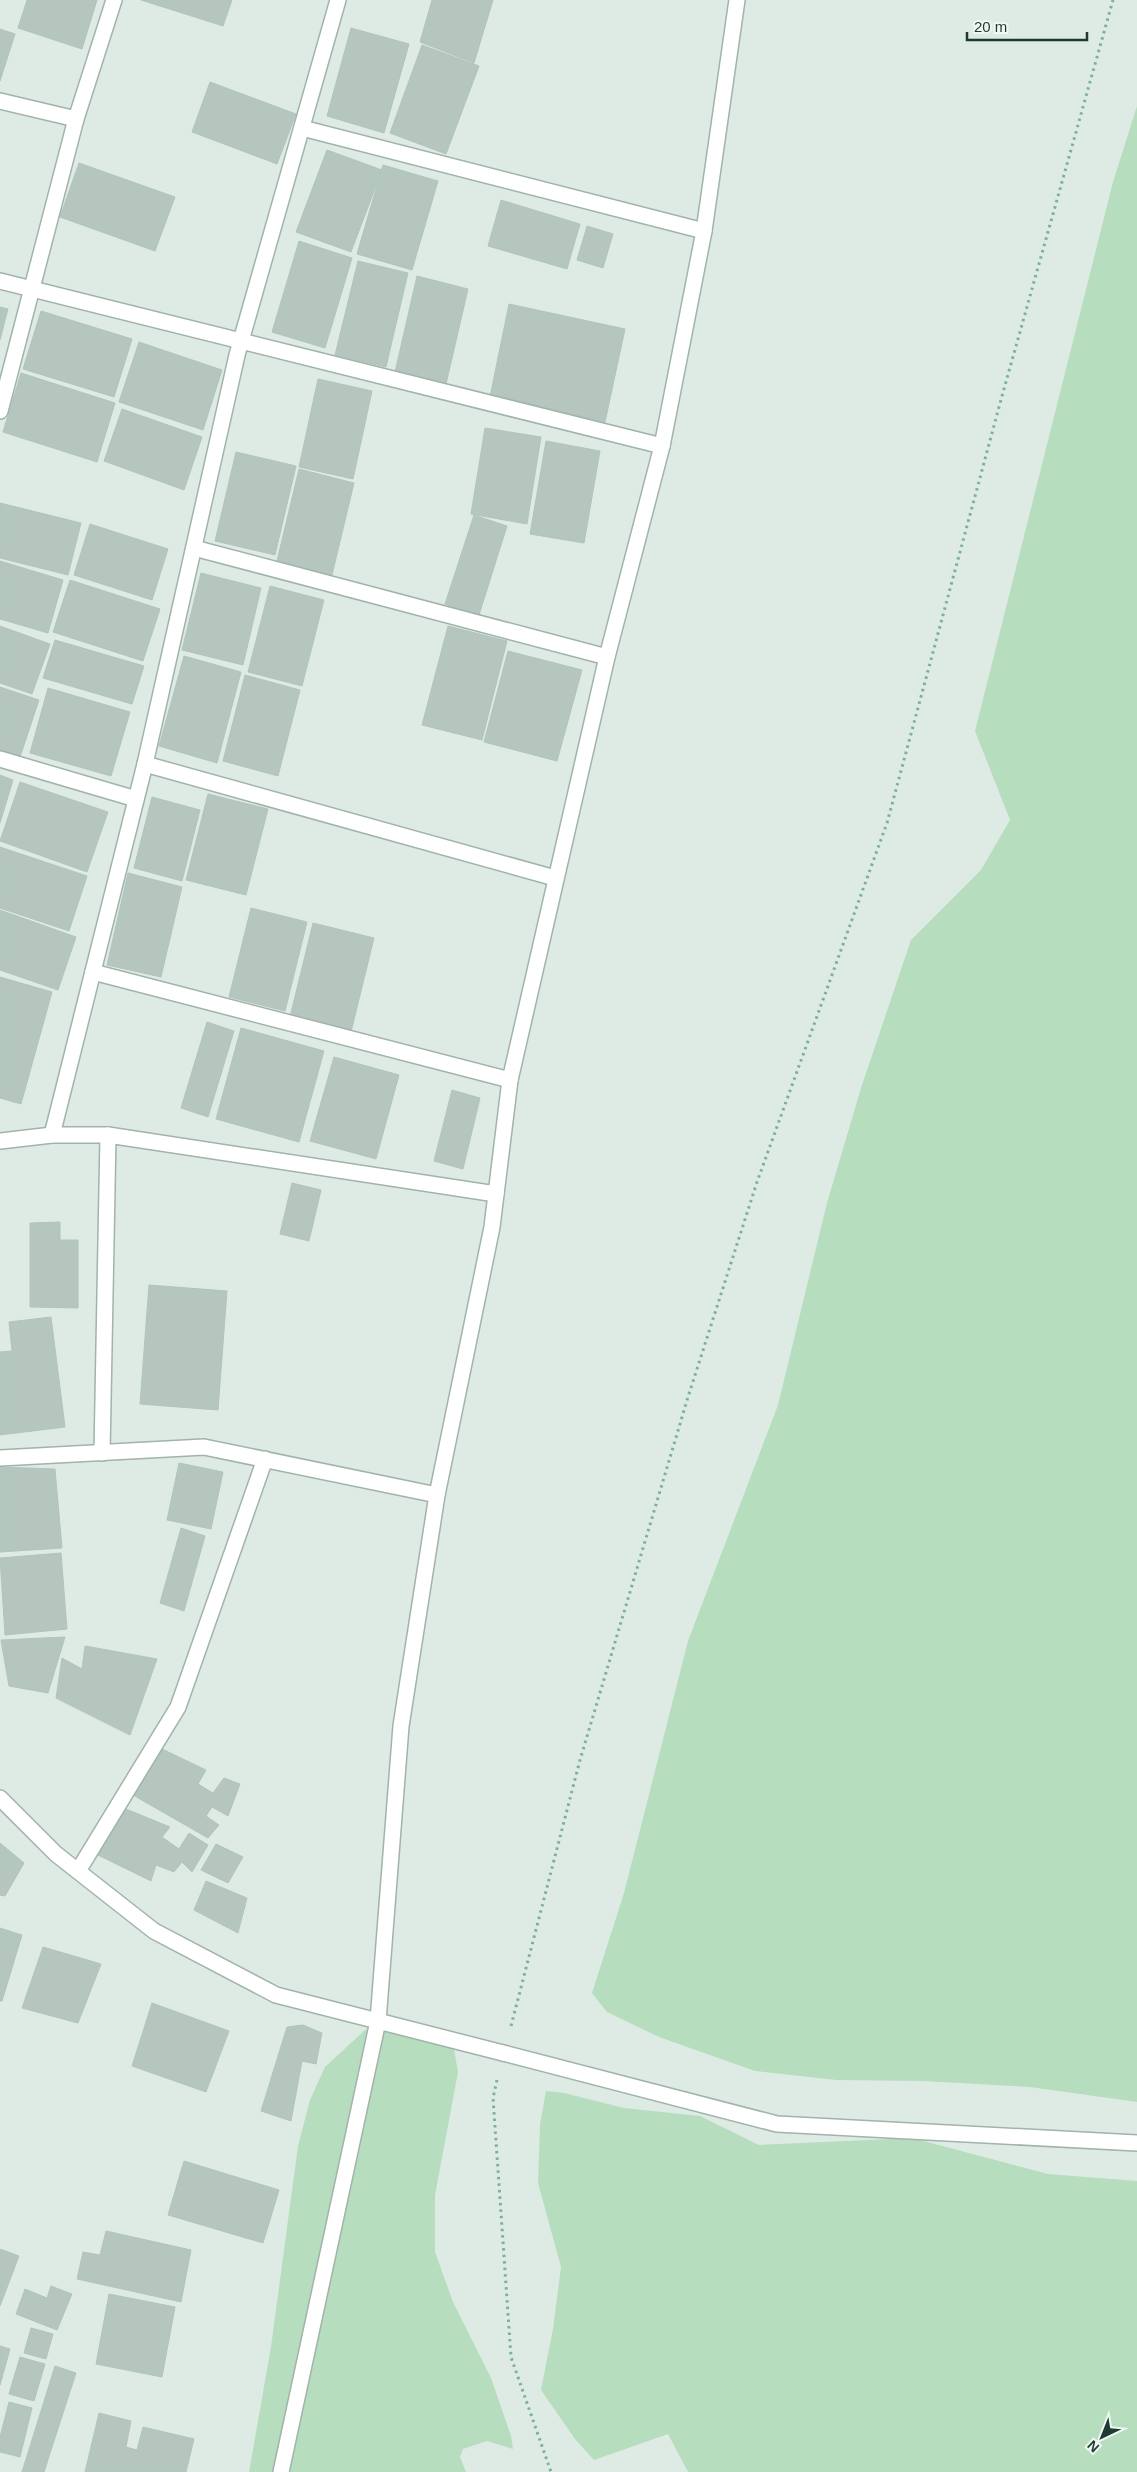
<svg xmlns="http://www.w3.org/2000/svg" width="1137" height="2472" viewBox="0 0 1137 2472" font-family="Helvetica,sans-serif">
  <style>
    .green { fill: #b6ddbd }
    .building { fill: #b4c6bd; stroke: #b1c5bb }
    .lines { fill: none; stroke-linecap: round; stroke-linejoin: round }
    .lane-casing { stroke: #a1b3ab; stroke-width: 18 }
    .street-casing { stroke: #a1b3ab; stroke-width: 18 }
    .path { stroke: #7db09c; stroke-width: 3; stroke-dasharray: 2.5 4; stroke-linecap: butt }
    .lane { stroke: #fff; stroke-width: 15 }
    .street { stroke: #fff; stroke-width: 15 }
  </style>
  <rect width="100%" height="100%" fill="#deebe4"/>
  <g class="green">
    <polygon points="1137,106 1137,2102 1030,2087 923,2081 836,2080 755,2071 659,2037 607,2012 592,1993 624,1893 688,1641 778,1405 827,1203 861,1088 911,940 981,870 1010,820 975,731 1113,182"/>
    <polygon points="409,2022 442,2029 453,2044 458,2072 435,2195 435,2252 453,2302 491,2378 511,2436 513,2449 487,2441 463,2449 460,2457 466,2472 249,2472 271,2347 298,2146 310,2100 325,2067 365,2030 393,2030"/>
    <polygon points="546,2091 564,2093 624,2108 700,2116 759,2145 912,2138 1048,2174 1137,2181 1137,2472 688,2472 668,2434 594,2460 575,2439 541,2390 553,2329 561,2267 538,2183 540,2125"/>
  </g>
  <g class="building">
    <polygon points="27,0 97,0 82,49 18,28"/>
    <polygon points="141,0 232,0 223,26"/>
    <polygon points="432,0 493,0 474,63 420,42"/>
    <polygon points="351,28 409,44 384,133 327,116"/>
    <polygon points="0,29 15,34 0,81"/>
    <polygon points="422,45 479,66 446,154 390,133"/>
    <polygon points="210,82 296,114 277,164 192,132"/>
    <polygon points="327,150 382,170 351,252 296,232"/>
    <polygon points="79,163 175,197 155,251 60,217"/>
    <polygon points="383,165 438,181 412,270 357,254"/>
    <polygon points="501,200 580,224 567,269 488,246"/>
    <polygon points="587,226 613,234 603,268 577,260"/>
    <polygon points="299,241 352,258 325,348 272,332"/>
    <polygon points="358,261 408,273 386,367 335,355"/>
    <polygon points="417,276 468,289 446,384 395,372"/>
    <polygon points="509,304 625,329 605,422 490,397"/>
    <polygon points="0,307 8,309 0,340"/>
    <polygon points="41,311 132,339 114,397 23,369"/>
    <polygon points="139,342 222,370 203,430 119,402"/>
    <polygon points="21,373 115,403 97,462 3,432"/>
    <polygon points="318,379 372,391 353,479 299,467"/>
    <polygon points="122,409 202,437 184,490 104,461"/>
    <polygon points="485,428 541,437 527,524 471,514"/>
    <polygon points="546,441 600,451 584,543 530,534"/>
    <polygon points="236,452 296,466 275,555 215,541"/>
    <polygon points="299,469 354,483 332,575 277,561"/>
    <polygon points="0,503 81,523 68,575 0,558"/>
    <polygon points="474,515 507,526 479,615 445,604"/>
    <polygon points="90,524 168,549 152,600 74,575"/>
    <polygon points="0,561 63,580 48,633 0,619"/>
    <polygon points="201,573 261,588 243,665 182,650"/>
    <polygon points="70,580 160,609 143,661 53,632"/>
    <polygon points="270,586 324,600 302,686 248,672"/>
    <polygon points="0,626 50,644 32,694 0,683"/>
    <polygon points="448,626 507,641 482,740 422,725"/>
    <polygon points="55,640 144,666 132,704 43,678"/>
    <polygon points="508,651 582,670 557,761 484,742"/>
    <polygon points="184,656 241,672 217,763 159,746"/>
    <polygon points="245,675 300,690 278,776 223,761"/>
    <polygon points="0,687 39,700 20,757 0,750"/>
    <polygon points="48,688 130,712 111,776 30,753"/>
    <polygon points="0,775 13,780 0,823"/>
    <polygon points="20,782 108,812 87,872 0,841"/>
    <polygon points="208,794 268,809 246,895 186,880"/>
    <polygon points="152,797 200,810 182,881 134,868"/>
    <polygon points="0,847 87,876 69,931 0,908"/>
    <polygon points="128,873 182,887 161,977 107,965"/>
    <polygon points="251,908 307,922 285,1011 229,997"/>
    <polygon points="0,910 76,937 58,990 0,970"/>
    <polygon points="313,923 374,938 351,1032 290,1017"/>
    <polygon points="0,977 52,992 21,1104 0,1098"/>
    <polygon points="207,1022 234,1031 208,1117 181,1108"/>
    <polygon points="241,1028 324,1051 299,1142 216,1119"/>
    <polygon points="334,1057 399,1075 376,1159 310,1141"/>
    <polygon points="452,1090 480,1098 463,1169 434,1161"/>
    <polygon points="292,1183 321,1190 309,1241 280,1234"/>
    <polygon points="60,1222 60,1240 78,1240 78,1308 30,1307 30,1223"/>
    <polygon points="149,1285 227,1291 218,1410 140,1404"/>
    <polygon points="51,1317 65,1427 0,1435 0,1352 12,1351 9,1322"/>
    <polygon points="179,1463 223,1472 211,1529 167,1520"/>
    <polygon points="0,1467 55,1469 62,1548 0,1552"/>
    <polygon points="181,1528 205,1536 184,1611 160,1603"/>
    <polygon points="61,1553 67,1629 5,1635 0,1558"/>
    <polygon points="65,1637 48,1693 9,1686 1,1640"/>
    <polygon points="85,1646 157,1659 130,1735 56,1698 62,1658 82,1669"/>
    <polygon points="162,1749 206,1770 198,1784 213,1793 224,1778 240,1784 228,1816 212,1807 206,1816 219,1825 208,1838 133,1795"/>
    <polygon points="126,1809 170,1827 162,1837 179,1849 189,1833 208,1845 192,1872 182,1862 174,1872 156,1865 151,1881 98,1855"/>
    <polygon points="0,1843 24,1863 5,1896 0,1895"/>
    <polygon points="216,1844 243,1857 228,1883 201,1870"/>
    <polygon points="206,1881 247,1898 238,1933 194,1910"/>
    <polygon points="0,1928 22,1935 2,2001 0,2001"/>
    <polygon points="43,1947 101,1964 78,2023 22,2008"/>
    <polygon points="152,2003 229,2031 206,2092 132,2066"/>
    <polygon points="303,2025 322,2033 316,2064 302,2061 291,2121 261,2111 287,2027"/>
    <polygon points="184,2161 279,2190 263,2243 168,2215"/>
    <polygon points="106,2231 191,2250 181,2302 77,2279 83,2252 100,2255"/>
    <polygon points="0,2249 19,2256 0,2306"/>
    <polygon points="51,2286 72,2294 57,2330 16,2314 25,2289 47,2298"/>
    <polygon points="109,2294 175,2307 162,2377 96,2364"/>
    <polygon points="31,2328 53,2334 46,2359 24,2353"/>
    <polygon points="0,2346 10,2349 0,2385"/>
    <polygon points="20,2357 45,2364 34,2401 9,2394"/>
    <polygon points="55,2366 76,2373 44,2472 22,2472"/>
    <polygon points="9,2402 32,2408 20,2457 0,2452 0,2437"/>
    <polygon points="99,2413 131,2421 126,2447 137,2450 143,2427 194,2439 186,2472 85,2472"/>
  </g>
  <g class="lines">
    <defs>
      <polyline id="lane" points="503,2053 777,2124 1137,2143"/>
      <g id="street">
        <polyline points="0,101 76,119 114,0"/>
        <polyline points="302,128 704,231"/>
        <polyline points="0,281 662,446"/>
        <polyline points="0,411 76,119"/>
        <polyline points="194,548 607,657"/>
        <polyline points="0,759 136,799"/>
        <polyline points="145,764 555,878"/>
        <polyline points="93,972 510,1080"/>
        <polyline points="52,1135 145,764 237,355 338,0"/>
        <polyline points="0,1141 52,1135 108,1135"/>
        <polyline points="102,1453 108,1135 496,1194"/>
        <polyline points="0,1458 204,1447 437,1495"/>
        <polyline points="0,1798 56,1854 154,1931 276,1995 503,2053"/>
        <polyline points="78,1871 178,1707 265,1459"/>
        <polyline points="281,2472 378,2021 401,1726 437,1495 492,1227 510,1080 607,657 662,446 704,231 737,0"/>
      </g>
    </defs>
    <use href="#lane" class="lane-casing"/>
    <use href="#street" class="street-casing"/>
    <g class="path">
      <polyline points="511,2026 580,1760 688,1397 757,1182 887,823 1002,396 1113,0"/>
      <polyline points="497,2080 493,2098 511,2357 551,2472"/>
    </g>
    <use href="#lane" class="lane"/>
    <use href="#street" class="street"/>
  </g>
  <g transform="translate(1102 2437) rotate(223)" stroke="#eff7f2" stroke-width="4" paint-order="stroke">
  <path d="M0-4L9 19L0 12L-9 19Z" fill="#1f3b31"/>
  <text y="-8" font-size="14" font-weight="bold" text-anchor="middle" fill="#1f3b31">N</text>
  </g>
  <path d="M967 32v8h120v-8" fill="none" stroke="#1f3b31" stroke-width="2.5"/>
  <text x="974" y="32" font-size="15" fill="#1f3b31" stroke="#eff7f2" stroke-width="4" paint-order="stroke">20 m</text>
</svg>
